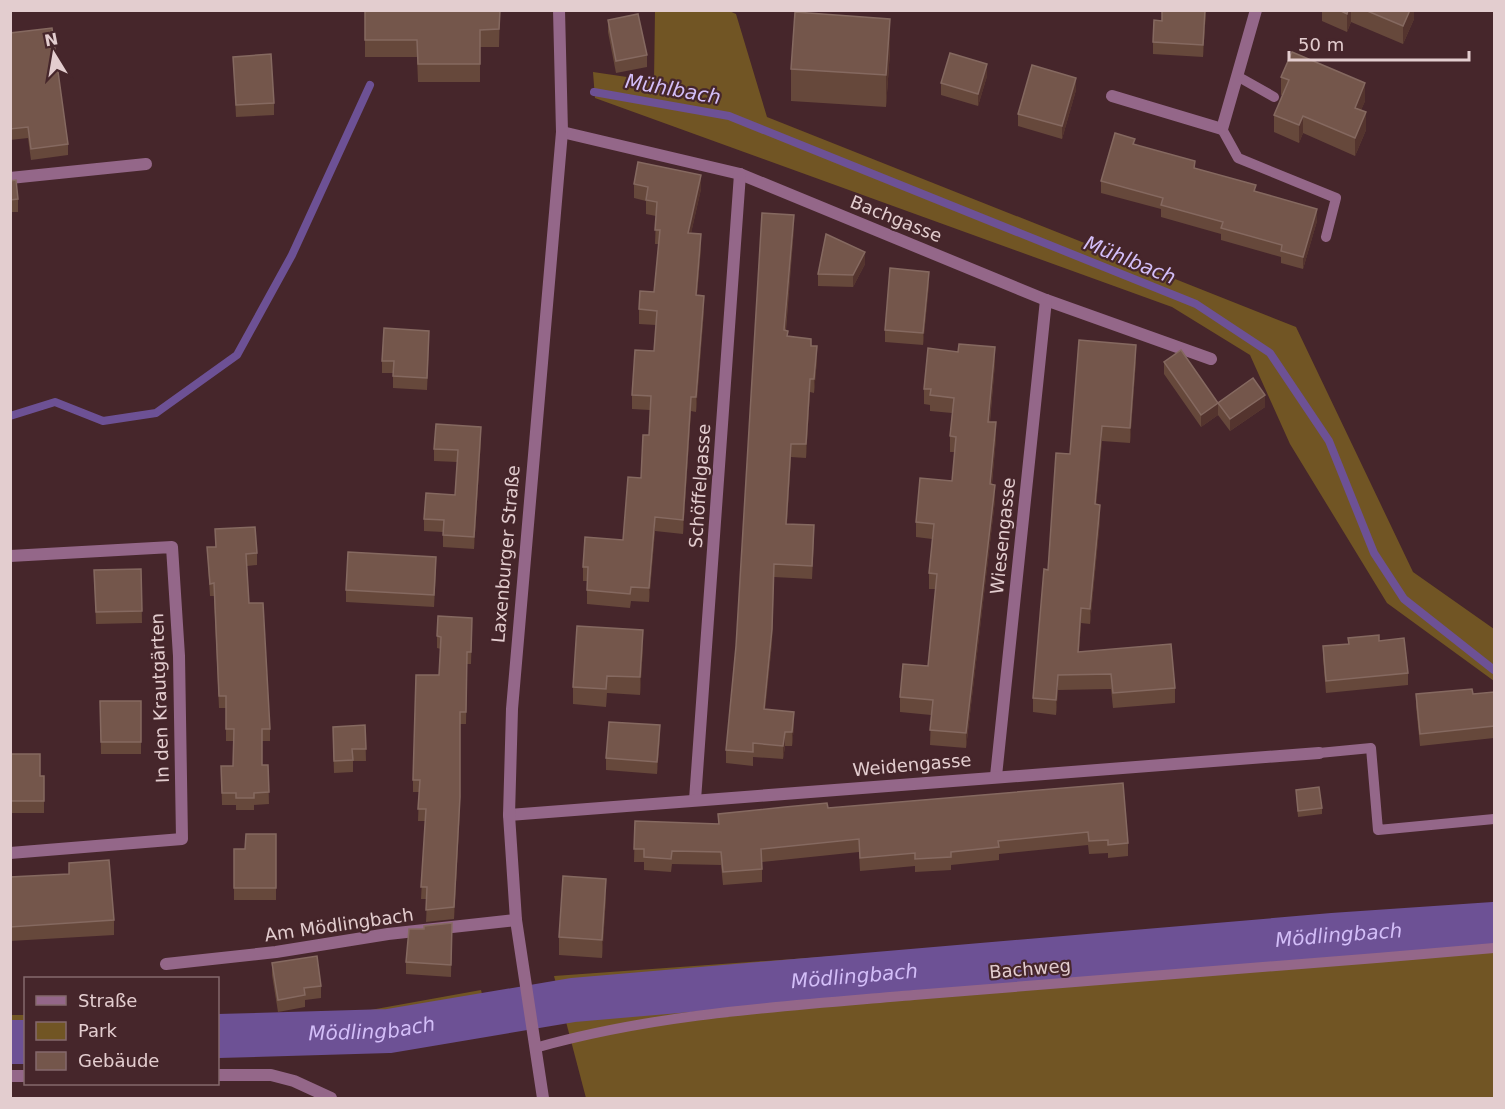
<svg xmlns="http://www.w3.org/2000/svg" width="1505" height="1109" viewBox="0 0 1505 1109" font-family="'DejaVu Sans',sans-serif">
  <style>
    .green { fill: #715524 }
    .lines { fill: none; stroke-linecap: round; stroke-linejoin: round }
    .stream { stroke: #6d5195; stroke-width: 8 }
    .river { stroke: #6d5195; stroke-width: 44 }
    .lane { stroke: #946789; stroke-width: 10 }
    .street { stroke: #946789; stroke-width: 12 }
    .wall { fill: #66483b }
    .shaded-wall { fill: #54342e }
    .building { fill: #74564b; stroke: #856960; stroke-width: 1.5 }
    .labels { text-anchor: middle; stroke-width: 4.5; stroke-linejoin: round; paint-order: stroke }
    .street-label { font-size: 18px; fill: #e3cdcf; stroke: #46262b }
    .water-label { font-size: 20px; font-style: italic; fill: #d3bef8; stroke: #46262b }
  </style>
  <rect width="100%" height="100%" fill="#46262b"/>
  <g class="green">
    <polygon points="655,11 727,10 736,14 767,117 1296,327 1413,572 1494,629 1494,681 1387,603 1290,444 1250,355 1172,307 595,98 593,72 654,81"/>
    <polygon points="1494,909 1494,1098 586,1098 554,976"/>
    <polygon points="481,990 492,1035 421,1046 218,1051 218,1021 293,1024"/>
    <polygon points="25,1015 25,1056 11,1056 11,1015"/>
  </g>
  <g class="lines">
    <g class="stream">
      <polyline points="594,92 729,116 1196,304 1270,353 1329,441 1374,553 1404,599 1494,670"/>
      <polyline points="10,416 55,402 103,421 156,413 237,355 292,255 370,85"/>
    </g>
    <g class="river">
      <path id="s1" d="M218,1036L389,1031L573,1000L1333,935L1494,924"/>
      <polyline points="10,1042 26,1042"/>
    </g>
    <g class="lane">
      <polyline points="1237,76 1274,97"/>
      <polyline points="1222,129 1238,158 1336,198 1326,237"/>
      <polyline points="1319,753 1371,748 1378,830 1494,819"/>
      <path d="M535,1048C658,1013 788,1006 914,995C1108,978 1301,965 1494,948"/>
    </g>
    <g class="street">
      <polyline points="1112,96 1222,129 1256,10"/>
      <polyline points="562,132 740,174 1046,300 1211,359"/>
      <polyline points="10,178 146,164"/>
      <polyline points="10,556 172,547 179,656 182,839 10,853"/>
      <polyline points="996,776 1046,300"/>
      <polyline points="695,800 740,174"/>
      <polyline points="509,815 1319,753"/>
      <polyline points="166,964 276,952 388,934 516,920"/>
      <polyline points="218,1075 271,1075 294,1081 331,1098"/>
      <polyline points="10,1076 26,1076"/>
      <polyline points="543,1098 516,920 509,815 512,709 562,132 559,10"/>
    </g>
  </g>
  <g class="wall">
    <polygon points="365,10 500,10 499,47 480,47 480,82 418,82 417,57 365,57"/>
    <polygon points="1206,10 1203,57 1153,54 1153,42 1162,21"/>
    <polygon points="1322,10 1414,10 1414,19 1403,44 1351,22 1347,32 1322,21"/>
    <polygon points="608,20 647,55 647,67 616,73 608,32"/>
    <polygon points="10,33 68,144 68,155 31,160 28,138 10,140"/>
    <polygon points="890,51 886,107 791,101 791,69"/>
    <polygon points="233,57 274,103 274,115 236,117"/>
    <polygon points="987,76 978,106 941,95 941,83"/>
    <polygon points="1281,77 1365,101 1361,110 1366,130 1355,156 1303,133 1299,143 1274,132 1274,115 1283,95 1281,95"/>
    <polygon points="1076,90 1062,139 1018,126 1018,114"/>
    <polygon points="1135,144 1256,192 1317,221 1303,269 1281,263 1281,257 1221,240 1221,234 1161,217 1161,209 1101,193 1101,181"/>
    <polygon points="10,181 18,199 18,212 10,212"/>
    <polygon points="634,184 701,189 691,233 701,248 697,295 704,310 696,412 691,411 683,534 655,531 649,602 631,601 630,608 587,604 587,581 583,581 583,567 623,540 641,478 649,435 650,410 632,409 632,395 654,351 656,325 639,324 639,309 654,292 659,244 655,244 656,216 646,214 646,201 634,198"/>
    <polygon points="794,228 786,330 788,336 811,346 817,360 814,393 810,392 806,458 791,457 787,524 814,538 812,579 774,577 772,643 765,709 794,725 792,746 785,746 783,759 753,757 753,766 726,763 726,750"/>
    <polygon points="865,264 853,287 818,286 818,274"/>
    <polygon points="929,284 923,345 885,342 885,330"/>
    <polygon points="429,343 427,390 393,388 393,373 382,373 382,361"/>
    <polygon points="1136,360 1130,443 1102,441 1096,505 1100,520 1090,624 1081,623 1079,652 1175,688 1175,703 1113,708 1111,689 1058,690 1056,715 1033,712 1033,698 1048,570 1070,454"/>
    <polygon points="1164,362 1218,403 1265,407 1230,431 1218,415 1201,427 1164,374"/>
    <polygon points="995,363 990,422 996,438 992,484 995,500 966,748 930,745 931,715 900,712 900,697 928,666 936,589 929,589 929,573 932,539 916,537 916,522 952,481 955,452 950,452 950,436 952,413 930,411 930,405 924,404 924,389"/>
    <polygon points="481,439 474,549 443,547 443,532 424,531 424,519 455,495 457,462 434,461 434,449"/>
    <polygon points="215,529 257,553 257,565 247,566 249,603 270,729 270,741 262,741 262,765 268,765 269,804 254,805 254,810 236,810 236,805 222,805 221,766 233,766 233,741 226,741 226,708 219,708 214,596 210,596 207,547 216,547"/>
    <polygon points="141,569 142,623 96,624 94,570"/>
    <polygon points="436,569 434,607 346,602 346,590"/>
    <polygon points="472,630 471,664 467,664 466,724 460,724 460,809 454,919 426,922 427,899 421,899 425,821 418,821 419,792 413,792 413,780 439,675 441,649 437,648 437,636"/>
    <polygon points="1348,638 1408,673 1408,685 1326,693 1323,658 1323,646 1348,644"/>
    <polygon points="643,647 640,695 607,693 606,707 573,704 573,687"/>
    <polygon points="1494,692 1494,738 1420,746 1416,706 1416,694 1473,694"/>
    <polygon points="100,701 141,701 141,754 101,754"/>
    <polygon points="365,725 366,761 353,761 353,772 334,773 333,739"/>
    <polygon points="660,737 657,774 606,770 606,758"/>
    <polygon points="10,754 40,776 44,776 44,813 10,813"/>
    <polygon points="1123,783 1128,843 1128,856 1108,858 1108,853 1089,854 1088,845 999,854 999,860 951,865 951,870 915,872 915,866 860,871 859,852 762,862 762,882 723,885 721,865 672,864 671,872 644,870 644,862 634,862 635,821 718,824 718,814 828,808"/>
    <polygon points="1296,790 1322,808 1322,814 1298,817"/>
    <polygon points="276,834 276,900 234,900 234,849 245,849"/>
    <polygon points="69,863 114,920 114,935 10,941 10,877 69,874"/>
    <polygon points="606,897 602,958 559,955 559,937"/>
    <polygon points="452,923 451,977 406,974 406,962 424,929"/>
    <polygon points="272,963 321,986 321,998 305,1000 305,1007 278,1012 272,975"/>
  </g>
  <g class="shaded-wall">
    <polygon points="1205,10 1206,10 1203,57 1203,45"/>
    <polygon points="1348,10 1351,10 1351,22 1347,32 1347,14"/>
    <polygon points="1410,10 1414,10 1414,19 1403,44 1403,26"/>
    <polygon points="890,19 890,51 886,107 886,75"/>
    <polygon points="987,64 987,76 978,106 978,94"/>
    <polygon points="1076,78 1076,90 1062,139 1062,126"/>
    <polygon points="1365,83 1365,101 1355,125 1355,108"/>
    <polygon points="1366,112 1366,130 1355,156 1355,138"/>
    <polygon points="1303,116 1303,133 1299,143 1299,125"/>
    <polygon points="701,175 701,189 688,247 688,233"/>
    <polygon points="1317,209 1317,221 1303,269 1303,257"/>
    <polygon points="794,215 794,228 784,344 784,330"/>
    <polygon points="701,234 701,248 696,309 696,295"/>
    <polygon points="865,252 865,264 853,287 853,275"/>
    <polygon points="929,272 929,284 923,345 923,333"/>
    <polygon points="704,296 704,310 696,412 696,397"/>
    <polygon points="1136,345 1136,360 1130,443 1130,428"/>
    <polygon points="817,346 817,360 814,393 814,379"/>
    <polygon points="995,347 995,363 988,437 988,422"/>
    <polygon points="810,379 810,392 806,458 806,444"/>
    <polygon points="1265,395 1265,407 1230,431 1230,419"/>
    <polygon points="691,397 691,411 683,534 683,520"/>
    <polygon points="1218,403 1218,415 1201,427 1201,415"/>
    <polygon points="996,422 996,438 990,500 990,484"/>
    <polygon points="1102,426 1102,441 1095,519 1095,504"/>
    <polygon points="481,427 481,439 474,549 474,537"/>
    <polygon points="791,444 791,457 786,537 786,524"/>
    <polygon points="995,485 995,500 966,748 966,733"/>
    <polygon points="1100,505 1100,520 1090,624 1090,609"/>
    <polygon points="655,517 655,531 649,602 649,588"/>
    <polygon points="774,564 772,643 764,723 764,709"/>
    <polygon points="1081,608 1081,623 1078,667 1078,652"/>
    <polygon points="643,630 643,647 640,695 640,677"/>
    <polygon points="1058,675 1058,690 1056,715 1056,700"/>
    <polygon points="794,712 794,725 792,746 792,732"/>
    <polygon points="660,725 660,737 657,774 657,762"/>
    <polygon points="785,732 785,746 783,759 783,746"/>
    <polygon points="460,797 460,809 454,919 454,907"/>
    <polygon points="606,879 606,897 602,958 602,940"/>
  </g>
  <g class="building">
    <polygon points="365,10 500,10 499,29 480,30 480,64 418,64 417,40 365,40"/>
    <polygon points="1162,10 1205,10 1203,45 1153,42 1154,20 1162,21"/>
    <polygon points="1339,10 1348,10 1347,14"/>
    <polygon points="1365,10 1410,10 1403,26"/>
    <polygon points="795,12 890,19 886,75 791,69"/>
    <polygon points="638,14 647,55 616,61 608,20"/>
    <polygon points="52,28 68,144 31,149 28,127 10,129 10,33"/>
    <polygon points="1292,52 1365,83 1355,108 1366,112 1355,138 1303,116 1299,125 1274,115 1289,80 1281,77"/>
    <polygon points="950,53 987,64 978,94 941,83"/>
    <polygon points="271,54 274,103 236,105 233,57"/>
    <polygon points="1032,65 1076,78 1062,126 1018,114"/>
    <polygon points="1115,133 1135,139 1133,144 1195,161 1194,168 1256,185 1254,191 1317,209 1303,257 1281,251 1282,245 1221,228 1223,222 1161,205 1163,198 1101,181"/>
    <polygon points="638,162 701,175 688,233 701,234 696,295 704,296 696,397 691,397 683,520 655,517 649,588 631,587 630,594 587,590 588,567 583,567 585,537 623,540 628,477 641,478 643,435 649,435 651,396 632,395 635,350 654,351 657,311 639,309 640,291 654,292 660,230 655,230 657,202 646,200 648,187 634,184"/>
    <polygon points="16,180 18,199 10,200 10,181"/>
    <polygon points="762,213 794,215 784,330 788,331 787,336 811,339 811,346 817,346 814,379 810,379 806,444 791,444 786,524 814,525 812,566 774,564 772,629 764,709 794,712 792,732 785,732 783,746 753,743 753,752 726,750 736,646"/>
    <polygon points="826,234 865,252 853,275 818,274"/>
    <polygon points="890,268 929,272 923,333 885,330"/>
    <polygon points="384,328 429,331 427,378 393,376 394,361 382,361"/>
    <polygon points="1079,340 1136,345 1130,428 1102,426 1095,504 1100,505 1090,609 1081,608 1078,652 1171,644 1175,688 1113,693 1111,674 1058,675 1056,700 1033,698 1044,569 1048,570 1056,453 1070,454"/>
    <polygon points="959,344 995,347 988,422 996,422 990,484 995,485 966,733 930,730 933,700 900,697 903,664 928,666 937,574 929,573 934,524 916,522 920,478 952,481 956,437 950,436 954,398 930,395 931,389 924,389 928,348 958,352"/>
    <polygon points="1181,350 1218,403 1201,415 1164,362"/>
    <polygon points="1253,378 1265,395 1230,419 1218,403"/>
    <polygon points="436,424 481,427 474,537 443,535 444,520 424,519 426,493 455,495 458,450 434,449"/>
    <polygon points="255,527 257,553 246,554 249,603 263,603 270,729 262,729 262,765 268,765 269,792 254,793 254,798 236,798 236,793 222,793 221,766 233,766 234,729 226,729 226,696 219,696 214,583 210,584 207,547 216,547 215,529"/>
    <polygon points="348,552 436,557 434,595 346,590"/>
    <polygon points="141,569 142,611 96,612 94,570"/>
    <polygon points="438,616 472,618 471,652 467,652 466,712 460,712 460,797 454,907 426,910 427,887 421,887 426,809 418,809 420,780 413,780 416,675 439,675 441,637 437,636"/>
    <polygon points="577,626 643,630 640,677 607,676 606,689 573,687"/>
    <polygon points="1379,635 1379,641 1404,638 1408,673 1326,681 1323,646 1349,644 1348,638"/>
    <polygon points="1472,689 1473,694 1494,692 1494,726 1420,734 1416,694"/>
    <polygon points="100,701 141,701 141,742 101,742"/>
    <polygon points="609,722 660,725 657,762 606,758"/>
    <polygon points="365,725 366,749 352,749 353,760 334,761 333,727"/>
    <polygon points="10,754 40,754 40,776 44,776 44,801 10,801"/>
    <polygon points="1123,783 1128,843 1108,845 1108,840 1089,841 1088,832 998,841 999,847 951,852 951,857 915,859 915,853 860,858 859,839 761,849 762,869 723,872 721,852 672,851 671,859 644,857 644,849 634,849 635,821 719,824 718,814 785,807 827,803 828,808"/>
    <polygon points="1319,787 1322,808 1298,811 1296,790"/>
    <polygon points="246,834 276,834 276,888 234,888 234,849 245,849"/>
    <polygon points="109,860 114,920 10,927 10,877 69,874 69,863"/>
    <polygon points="563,876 606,879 602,940 559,937"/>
    <polygon points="452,923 451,965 406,962 409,929 424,929 424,926"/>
    <polygon points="317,956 321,986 304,988 305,995 278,1000 272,963"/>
  </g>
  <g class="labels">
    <g class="street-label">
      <text transform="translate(896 219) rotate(22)" y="6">Bachgasse</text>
      <text transform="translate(700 486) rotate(-86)" y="6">Schöffelgasse</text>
      <text transform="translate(1003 536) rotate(-84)" y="6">Wiesengasse</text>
      <text transform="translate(506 554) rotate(-85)" y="6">Laxenburger Straße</text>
      <text transform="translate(160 698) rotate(-92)" y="6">In den Krautgärten</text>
      <text transform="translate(912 765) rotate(-5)" y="6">Weidengasse</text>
      <text transform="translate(339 925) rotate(-8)" y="6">Am Mödlingbach</text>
      <text transform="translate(1030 969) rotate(-5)" y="6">Bachweg</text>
    </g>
    <g class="water-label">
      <text transform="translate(673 89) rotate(10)" y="7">Mühlbach</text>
      <text transform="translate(1130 260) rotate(22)" y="7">Mühlbach</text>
      <text dy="7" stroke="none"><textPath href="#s1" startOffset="1126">Mödlingbach</textPath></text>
      <text dy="7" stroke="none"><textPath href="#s1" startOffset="640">Mödlingbach</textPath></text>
      <text dy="7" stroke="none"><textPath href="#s1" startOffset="154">Mödlingbach</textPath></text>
    </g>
  </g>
  <rect width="1505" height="1109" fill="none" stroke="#e3cdcf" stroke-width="24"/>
  <rect x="24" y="977" width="195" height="108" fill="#46262b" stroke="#85696d" stroke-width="1.5"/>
  <rect x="36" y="996" width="30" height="9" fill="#946789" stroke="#85696d" stroke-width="1.5"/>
  <text x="78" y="1007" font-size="18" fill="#e3cdcf">Straße</text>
  <rect x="36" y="1022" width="30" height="18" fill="#715524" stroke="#85696d" stroke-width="1.5"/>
  <text x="78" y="1037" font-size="18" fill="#e3cdcf">Park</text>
  <rect x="36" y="1052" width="30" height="18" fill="#74564b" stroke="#85696d" stroke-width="1.5"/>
  <text x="78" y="1067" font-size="18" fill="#e3cdcf">Gebäude</text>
  <g transform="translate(54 54) rotate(349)" stroke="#46262b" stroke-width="4.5" paint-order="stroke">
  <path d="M0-4.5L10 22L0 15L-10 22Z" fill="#e3cdcf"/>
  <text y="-9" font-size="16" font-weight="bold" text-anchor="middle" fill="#e3cdcf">N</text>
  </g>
  <path d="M1289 51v9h180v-9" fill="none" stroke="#e3cdcf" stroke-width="3"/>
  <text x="1298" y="51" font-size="18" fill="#e3cdcf" stroke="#46262b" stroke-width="4.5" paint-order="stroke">50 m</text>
</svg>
